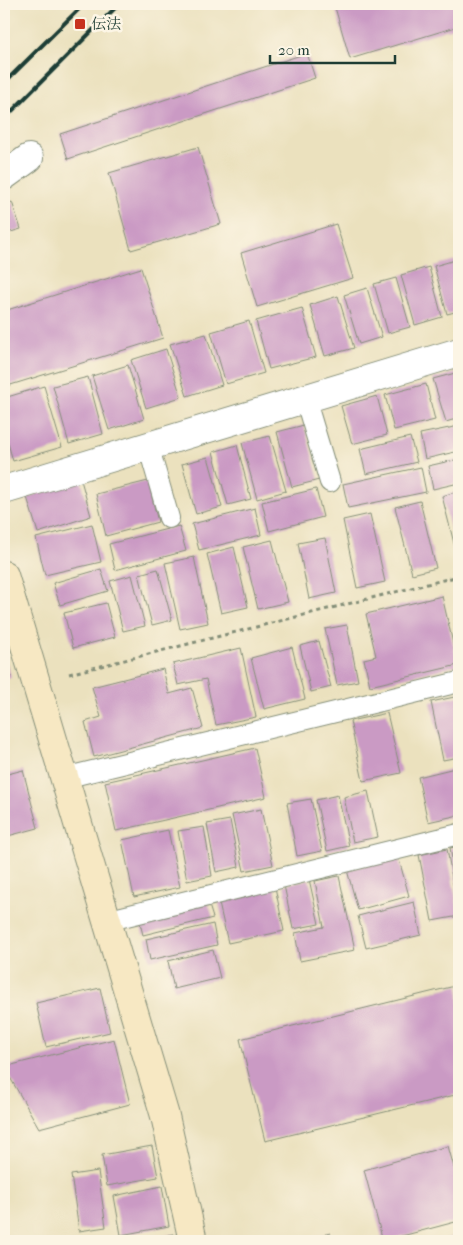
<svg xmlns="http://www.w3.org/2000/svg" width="463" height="1245" viewBox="0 0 463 1245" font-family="'IM FELL French Canon','Noto Serif JP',serif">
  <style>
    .building { fill: #ca9ac4 }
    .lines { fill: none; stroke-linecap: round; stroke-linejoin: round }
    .lane-casing { stroke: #858f79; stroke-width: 22 }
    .street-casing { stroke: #858f79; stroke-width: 30 }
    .secondary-casing { stroke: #858f79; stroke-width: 30 }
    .path { stroke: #858f79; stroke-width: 3; stroke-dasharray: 4 4; stroke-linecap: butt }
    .lane { stroke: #fff; stroke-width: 20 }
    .street { stroke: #fff; stroke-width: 28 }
    .secondary { stroke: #f7e8c3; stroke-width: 28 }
    .rail { stroke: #1f3d34; stroke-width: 4 }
    .poi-dot { fill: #c8321e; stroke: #fcf5e5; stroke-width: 2 }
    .labels { text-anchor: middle; stroke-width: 5; stroke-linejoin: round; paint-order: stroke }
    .poi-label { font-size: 15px; fill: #1f3d34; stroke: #fcf5e5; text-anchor: start }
  </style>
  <rect width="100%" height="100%" fill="#fcf5e5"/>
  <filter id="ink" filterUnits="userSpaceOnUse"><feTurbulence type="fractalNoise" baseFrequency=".02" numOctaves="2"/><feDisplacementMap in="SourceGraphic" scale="10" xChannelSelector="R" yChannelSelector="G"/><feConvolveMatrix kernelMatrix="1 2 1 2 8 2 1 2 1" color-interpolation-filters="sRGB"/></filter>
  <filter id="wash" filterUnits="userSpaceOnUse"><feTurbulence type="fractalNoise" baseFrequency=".0096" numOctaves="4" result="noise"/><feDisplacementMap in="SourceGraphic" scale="20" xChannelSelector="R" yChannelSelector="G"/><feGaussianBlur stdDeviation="1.12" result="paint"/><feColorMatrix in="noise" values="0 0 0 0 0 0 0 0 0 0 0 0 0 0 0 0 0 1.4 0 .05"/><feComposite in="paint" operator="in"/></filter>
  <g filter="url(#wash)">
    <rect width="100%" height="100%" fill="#ebe1be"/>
    <g id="blocks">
      <g class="building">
        <polygon points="334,4 459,4 459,26 350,59"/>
        <polygon points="307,53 315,78 68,159 60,134"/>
        <polygon points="198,147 221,224 131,250 109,173"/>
        <polygon points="12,202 21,229 4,234 4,205"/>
        <polygon points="336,224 353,278 257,307 241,253"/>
        <polygon points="459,259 459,311 447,314 434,266"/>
        <polygon points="429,267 442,317 415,325 401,275"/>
        <polygon points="141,268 163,338 4,387 4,311"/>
        <polygon points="396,278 410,327 388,333 374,284"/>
        <polygon points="367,288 382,337 359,344 344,295"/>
        <polygon points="338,296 354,348 325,356 310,305"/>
        <polygon points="302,308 316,357 269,369 256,321"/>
        <polygon points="249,321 264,373 226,384 211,332"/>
        <polygon points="206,334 222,385 187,396 170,344"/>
        <polygon points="166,349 181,397 146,408 131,360"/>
        <polygon points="128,365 144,419 109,430 92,376"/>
        <polygon points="459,372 459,418 446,422 433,379"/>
        <polygon points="88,377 103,434 69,444 53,386"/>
        <polygon points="426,384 435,420 394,430 385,395"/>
        <polygon points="44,386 62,447 13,461 4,429 4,398"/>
        <polygon points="377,396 387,435 352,444 341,406"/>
        <polygon points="304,425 319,480 292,487 277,432"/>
        <polygon points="459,426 459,451 425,459 420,434"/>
        <polygon points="270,436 286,491 257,499 242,443"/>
        <polygon points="410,437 417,462 366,474 360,449"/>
        <polygon points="237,445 251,499 228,505 213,452"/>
        <polygon points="208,457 222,507 196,514 182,464"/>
        <polygon points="459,459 459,483 433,489 428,466"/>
        <polygon points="421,467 426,492 348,508 343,484"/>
        <polygon points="81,480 91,516 38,533 27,497"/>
        <polygon points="148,481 158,522 106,536 96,494"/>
        <polygon points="316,489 323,517 269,531 262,502"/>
        <polygon points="459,491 459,563 442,496"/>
        <polygon points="420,501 436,568 412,574 395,507"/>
        <polygon points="255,508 261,535 199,550 192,524"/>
        <polygon points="370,514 385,582 357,588 343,520"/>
        <polygon points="92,524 101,562 45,575 36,538"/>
        <polygon points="179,526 186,551 115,570 109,544"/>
        <polygon points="325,538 336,593 309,599 298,543"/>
        <polygon points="272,540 288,602 258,609 243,547"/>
        <polygon points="234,547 248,607 221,613 207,554"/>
        <polygon points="194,557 208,623 180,629 165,563"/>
        <polygon points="101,569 108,591 60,605 53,583"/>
        <polygon points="158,569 172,620 152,625 139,574"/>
        <polygon points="132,575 145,626 123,631 110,581"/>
        <polygon points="442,596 458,665 370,686 364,659 376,656 366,614"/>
        <polygon points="106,603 115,637 73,648 64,613"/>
        <polygon points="347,625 358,681 337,685 325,629"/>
        <polygon points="319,641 331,687 311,692 300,646"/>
        <polygon points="292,647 305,699 264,709 251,658"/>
        <polygon points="241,648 256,717 216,725 206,679 178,685 173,664"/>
        <polygon points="4,655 11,677 4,679"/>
        <polygon points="163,669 169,694 192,688 203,728 94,757 85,722 101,717 92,687"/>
        <polygon points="459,696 459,757 443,760 431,702"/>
        <polygon points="387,713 401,773 363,781 350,721"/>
        <polygon points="255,748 266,797 116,831 105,782"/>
        <polygon points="459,767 459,815 428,822 418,777"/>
        <polygon points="23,770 38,828 4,837 4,775"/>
        <polygon points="368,791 378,837 353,842 344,797"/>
        <polygon points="338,795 349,846 327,851 316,800"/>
        <polygon points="311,799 322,851 297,856 287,803"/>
        <polygon points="261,809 273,865 244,871 232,815"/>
        <polygon points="230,820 239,867 216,872 207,824"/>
        <polygon points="204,827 212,876 187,881 178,831"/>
        <polygon points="168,830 180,887 134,897 122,840"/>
        <polygon points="459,846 459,890 458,890 450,848"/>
        <polygon points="447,849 459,916 432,921 419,855"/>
        <polygon points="398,856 409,896 358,910 347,870"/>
        <polygon points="339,876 355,950 300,961 295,933 324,927 315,881"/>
        <polygon points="309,879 319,924 293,929 284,885"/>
        <polygon points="275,887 284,931 228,943 218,899"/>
        <polygon points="208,902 213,918 143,935 139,919"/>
        <polygon points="414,902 421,935 366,948 358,916"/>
        <polygon points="213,924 217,945 150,960 146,939"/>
        <polygon points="213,950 220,978 174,989 168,961"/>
        <polygon points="459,985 459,1094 265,1141 240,1039"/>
        <polygon points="100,988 110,1032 46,1047 36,1003"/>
        <polygon points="114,1039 130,1104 39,1128 4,1067"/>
        <polygon points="152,1146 158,1177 107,1186 102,1155"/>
        <polygon points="448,1146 459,1185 459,1221 383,1241 364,1170"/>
        <polygon points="98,1171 106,1227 79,1231 71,1175"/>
        <polygon points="162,1186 169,1226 121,1235 114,1196"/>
        <polygon points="330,1233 332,1241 303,1241"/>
        <polygon points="174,1234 175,1241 143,1241 143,1240"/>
        <polygon points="459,1235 459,1241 437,1241"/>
      </g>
    </g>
  </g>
  <g filter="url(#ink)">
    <use href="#blocks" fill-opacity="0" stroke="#858f79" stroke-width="1"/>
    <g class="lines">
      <defs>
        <g id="lane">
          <polyline points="305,398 330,482"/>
          <polyline points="148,445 169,518"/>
          <polyline points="64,778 459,682"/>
          <polyline points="106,921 459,834"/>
        </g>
        <g id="street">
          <polyline points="4,176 29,158"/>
          <polyline points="4,490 459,352"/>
        </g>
        <polyline id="secondary" points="4,575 165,1116 193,1241"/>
      </defs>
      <use href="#lane" class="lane-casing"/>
      <use href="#street" class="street-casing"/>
      <use href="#secondary" class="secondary-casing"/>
      <polyline class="path" points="69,674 459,576"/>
      <use href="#lane" class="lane"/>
      <use href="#street" class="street"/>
      <use href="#secondary" class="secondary"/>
      <g class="rail">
        <polyline points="4,83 84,4"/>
        <polyline points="4,119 119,4"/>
      </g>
    </g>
  </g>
  <rect class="poi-dot" x="74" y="18" width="12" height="12" rx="2.5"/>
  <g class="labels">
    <g class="poi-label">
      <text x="91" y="29">伝法</text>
    </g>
  </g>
  <rect width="463" height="1245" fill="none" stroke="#fcf5e5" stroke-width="20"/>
  <path d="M270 55v8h125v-8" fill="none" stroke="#1f3d34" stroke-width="2.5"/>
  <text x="278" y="55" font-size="15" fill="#1f3d34" stroke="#fcf5e5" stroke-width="4" paint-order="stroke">20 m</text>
</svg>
